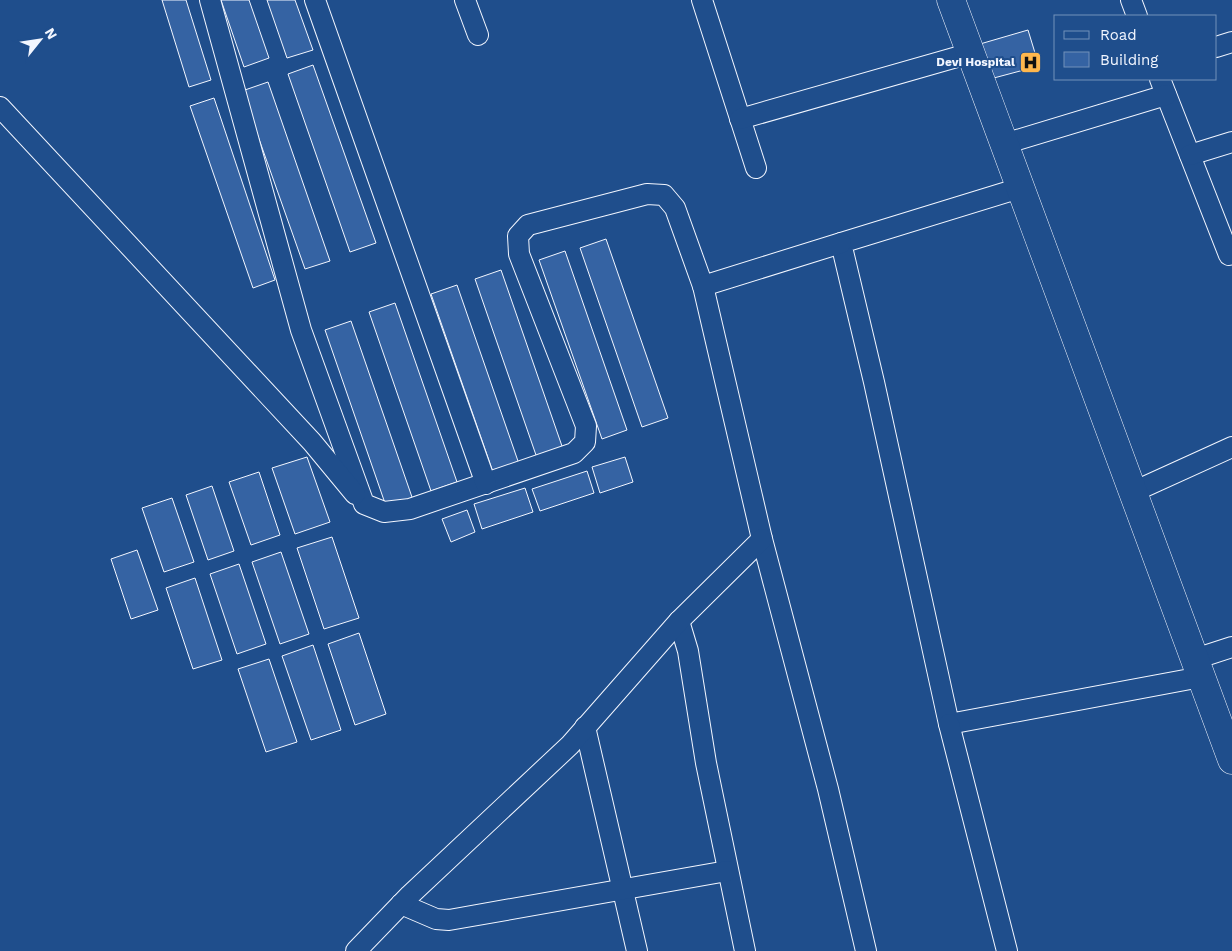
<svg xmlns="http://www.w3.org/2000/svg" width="1232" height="951" viewBox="0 0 1232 951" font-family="'Work Sans',sans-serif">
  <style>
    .building { fill: #3563a3; stroke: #f2f6ff }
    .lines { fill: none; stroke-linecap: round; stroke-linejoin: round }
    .street-casing { stroke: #f2f6ff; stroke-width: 22 }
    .secondary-casing { stroke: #f2f6ff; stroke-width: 29 }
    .street { stroke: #1f4e8c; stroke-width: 20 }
    .secondary { stroke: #1f4e8c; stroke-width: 28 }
    .labels { text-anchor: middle; stroke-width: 4; stroke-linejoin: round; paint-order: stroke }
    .poi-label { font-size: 12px; font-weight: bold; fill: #f2f6ff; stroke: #1f4e8c; text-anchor: end }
  </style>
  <rect width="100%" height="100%" fill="#1f4e8c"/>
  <g class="building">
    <polygon points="162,0 186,0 211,80 189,87"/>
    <polygon points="221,0 249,0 269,58 244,67"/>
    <polygon points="267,0 295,0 313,50 287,58"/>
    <polygon points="1028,30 1039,66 990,79 980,44"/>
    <polygon points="313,65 376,243 350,252 288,74"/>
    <polygon points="268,82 330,261 305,269 242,91"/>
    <polygon points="214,98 275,280 253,288 190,106"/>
    <polygon points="606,239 668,418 642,427 580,248"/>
    <polygon points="565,251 627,430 602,439 539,260"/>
    <polygon points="501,270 563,449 537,458 475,279"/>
    <polygon points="457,285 519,464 493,472 431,294"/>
    <polygon points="395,303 457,482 431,491 369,312"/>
    <polygon points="351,321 413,500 387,509 325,330"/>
    <polygon points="307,457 330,522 295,534 272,468"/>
    <polygon points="625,457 633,482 600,493 592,467"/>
    <polygon points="587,471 594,493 540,511 532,489"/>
    <polygon points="259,472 280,535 251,545 229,482"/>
    <polygon points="212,486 234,551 208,560 186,495"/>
    <polygon points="525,488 533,512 482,529 474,504"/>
    <polygon points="172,498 194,562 164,572 142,508"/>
    <polygon points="467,510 475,532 451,542 442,519"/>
    <polygon points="332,537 359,618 324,629 297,548"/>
    <polygon points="137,550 158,610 131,619 111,559"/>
    <polygon points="281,552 309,634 280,644 252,562"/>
    <polygon points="239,564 266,644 237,654 210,574"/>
    <polygon points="195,578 222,660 193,669 166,588"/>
    <polygon points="359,633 386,714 355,725 328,644"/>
    <polygon points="313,645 341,730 311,740 282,656"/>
    <polygon points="269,659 297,742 266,752 238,669"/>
  </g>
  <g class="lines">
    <defs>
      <g id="street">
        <polyline points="210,0 301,330 364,504 384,512 410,509 574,453 585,442 586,426 519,254 518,236 528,225 647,194 664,195 675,208 703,286"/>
        <polyline points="315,0 486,484"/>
        <polyline points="465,0 478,35"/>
        <polyline points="702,0 756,168"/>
        <polyline points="1131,0 1137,16"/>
        <polyline points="1216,47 1232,42"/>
        <polyline points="1160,79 1229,255"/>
        <polyline points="0,107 312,442 355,494"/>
        <polyline points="740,119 971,53"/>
        <polyline points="1004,144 1166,95"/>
        <polyline points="1190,155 1232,142"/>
        <polyline points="1020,188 841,243 874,382 949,724 1201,677"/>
        <polyline points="841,243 703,286 762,539 828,789 866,951"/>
        <polyline points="1133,492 1232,447"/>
        <polyline points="679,621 688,651 706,763 745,951"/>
        <polyline points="1195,659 1232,647"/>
        <polyline points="949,724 1007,951"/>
        <polyline points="585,727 637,951"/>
        <polyline points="401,904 436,919 449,920 727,871"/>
        <polyline points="356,951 410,895 570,745 679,621 762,539"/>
      </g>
      <polyline id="secondary" points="951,0 1232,760"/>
    </defs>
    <use href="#street" class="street-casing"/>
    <use href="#secondary" class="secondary-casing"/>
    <use href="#street" class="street"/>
    <use href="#secondary" class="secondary"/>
  </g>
  <defs>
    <symbol id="hospital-square" viewBox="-11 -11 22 22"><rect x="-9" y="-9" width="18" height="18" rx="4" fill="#ffb74d" stroke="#1f4e8c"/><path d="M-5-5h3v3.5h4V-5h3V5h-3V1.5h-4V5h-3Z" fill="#111"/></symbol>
  </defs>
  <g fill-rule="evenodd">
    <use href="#hospital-square" x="1018" y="50" width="25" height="25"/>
  </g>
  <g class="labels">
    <g class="poi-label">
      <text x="1015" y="66">Devi Hospital</text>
    </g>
  </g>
  <rect x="1054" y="15" width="162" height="65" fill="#1f4e8c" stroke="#7391ba"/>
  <rect x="1064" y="31" width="25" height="8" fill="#1f4e8c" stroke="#7391ba"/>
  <text x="1100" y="40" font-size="15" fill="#f2f6ff">Road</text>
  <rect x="1064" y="52" width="25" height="15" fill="#3563a3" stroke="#7391ba"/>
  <text x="1100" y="65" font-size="15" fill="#f2f6ff">Building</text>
  <g transform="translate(40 40) rotate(60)" stroke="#1f4e8c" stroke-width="4" paint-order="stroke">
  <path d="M0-4L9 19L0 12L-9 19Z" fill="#f2f6ff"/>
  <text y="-8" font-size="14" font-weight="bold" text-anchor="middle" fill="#f2f6ff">N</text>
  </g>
</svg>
